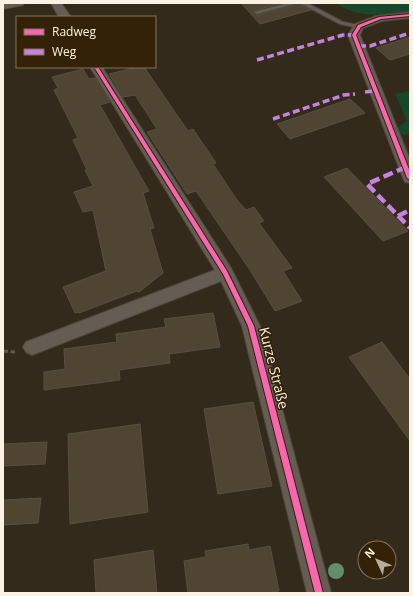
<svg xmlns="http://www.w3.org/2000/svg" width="413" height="596" viewBox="0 0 413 596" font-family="'Open Sans',sans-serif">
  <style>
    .green { fill: #16492c }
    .building { fill: #4f4532; stroke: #574f43 }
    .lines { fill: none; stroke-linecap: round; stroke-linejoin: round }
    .lane-casing { stroke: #4f473c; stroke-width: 2 }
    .street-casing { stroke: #4f473c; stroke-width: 2 }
    .path { stroke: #60594f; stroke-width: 3; stroke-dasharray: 5 2.5; stroke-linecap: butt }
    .lane { fill: #655d53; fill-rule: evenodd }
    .street { fill: #655d53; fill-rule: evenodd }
    .quiet-far1 { stroke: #c483df; stroke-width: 3.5; stroke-dasharray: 7 3.5; stroke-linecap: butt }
    .quiet { stroke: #c483df; stroke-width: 4.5; stroke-dasharray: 10 4.5; stroke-linecap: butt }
    .cycleway-casing { stroke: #332207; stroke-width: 2 }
    .cycleway { fill: #f766af; fill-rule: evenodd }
    .tree { fill: #628f6b }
    .labels { text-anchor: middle; stroke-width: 3; stroke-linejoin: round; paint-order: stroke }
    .street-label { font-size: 14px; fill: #fcf1e2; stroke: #332207 }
  </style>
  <rect width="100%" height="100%" fill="#332a1b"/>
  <g class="green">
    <path d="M336,3H410V13C384,13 359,20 336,3Z"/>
    <polygon points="410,91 410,134 403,135 398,132 397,128 407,121 395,94"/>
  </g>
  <g class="building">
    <polygon points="241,3 282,3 253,11 257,15 299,4 311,10 260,24"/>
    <polygon points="410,37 410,54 390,60 376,48"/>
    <polygon points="138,67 144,67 188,131 193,129 216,163 213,164 237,200 246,210 254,207 264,221 259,223 292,268 283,271 302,301 275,311 250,270 196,191 187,194 147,132 157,129 135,95 123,97 109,74"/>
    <polygon points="83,69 89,79 95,78 110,102 100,105 149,191 143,193 154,228 150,229 163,273 139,292 137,291 79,313 79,312 75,313 63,287 106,271 93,210 83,212 74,192 93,186 85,170 87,170 73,140 78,138 54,90 58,88 52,77"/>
    <polygon points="350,99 365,113 290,139 277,124"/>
    <polygon points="347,168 376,198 408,231 383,241 324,177"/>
    <polygon points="213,313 220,347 169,354 170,363 119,370 120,380 44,390 44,372 65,369 64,349 117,342 116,334 166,327 164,319"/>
    <polygon points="382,342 410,379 410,441 349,357"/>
    <polygon points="253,402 272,486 218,494 204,409"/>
    <polygon points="140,424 148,512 70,524 68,434"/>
    <polygon points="47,442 45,464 3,466 3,444"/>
    <polygon points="41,498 38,523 3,525 3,500"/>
    <polygon points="248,544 249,550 270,546 279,591 269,593 188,593 184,561 206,557 205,551"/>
    <polygon points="153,550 157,593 96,593 94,560"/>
  </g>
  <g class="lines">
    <defs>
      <g id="lane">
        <polygon points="288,3 298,3 257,14 254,12"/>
        <polygon points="300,3 307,3 343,22 362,26 359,28 340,24"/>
      </g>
      <g id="street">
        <polygon points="3,3 24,3 23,5 3,9"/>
        <polygon points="51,3 61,3 71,17 59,17"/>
        <polygon points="410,12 410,18 382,21 363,28 360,35 410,160 410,183 405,182 403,178 348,35 355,24 376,16"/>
        <polygon points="90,67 102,67 231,268 260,326 331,593 307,593 242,326 221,281 32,355 26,352 23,347 26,342 215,270"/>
      </g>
    </defs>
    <use href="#lane" class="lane-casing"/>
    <use href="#street" class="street-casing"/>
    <polyline class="path" points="3,351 15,352"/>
    <use href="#lane" class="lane"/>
    <use href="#street" class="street"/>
    <g class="quiet-far1">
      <polyline points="359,46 370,46 410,33"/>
      <polyline points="257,60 343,35 354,35"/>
      <polyline points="365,92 376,91"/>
      <polyline points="273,119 344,95 355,94"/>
    </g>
    <g class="quiet">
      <polyline points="406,167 367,184 410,228"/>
      <polyline points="398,216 410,210"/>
    </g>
    <defs>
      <g id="cycleway">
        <polygon points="410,14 410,16 381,19 361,27 356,35 410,172 410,180 407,178 352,35 358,25 379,17"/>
        <polygon points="94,67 98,67 227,271 254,326 323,593 315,593 248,326 223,274"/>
      </g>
    </defs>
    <use href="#cycleway" class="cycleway-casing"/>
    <use href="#cycleway" class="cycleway"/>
  </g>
  <circle class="tree" cx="336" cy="571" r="8"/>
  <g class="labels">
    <g class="street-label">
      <text transform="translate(274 368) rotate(76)" y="5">Kurze Straße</text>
    </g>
  </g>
  <rect width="413" height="596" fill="none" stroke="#fcf1e2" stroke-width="8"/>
  <rect x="16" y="16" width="140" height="52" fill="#332207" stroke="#83755f"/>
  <rect x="24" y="29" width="20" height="6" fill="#f766af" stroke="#83755f"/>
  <text x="52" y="36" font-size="12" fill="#fcf1e2">Radweg</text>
  <rect x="24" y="49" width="20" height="6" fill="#c483df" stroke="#83755f"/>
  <text x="52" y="56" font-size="12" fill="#fcf1e2">Weg</text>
  <g transform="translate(377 560) rotate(314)"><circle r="19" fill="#332207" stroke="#83755f"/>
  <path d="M0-3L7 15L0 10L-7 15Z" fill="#b6ab9c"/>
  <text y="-6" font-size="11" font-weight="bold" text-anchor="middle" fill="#fcf1e2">N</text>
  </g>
</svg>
